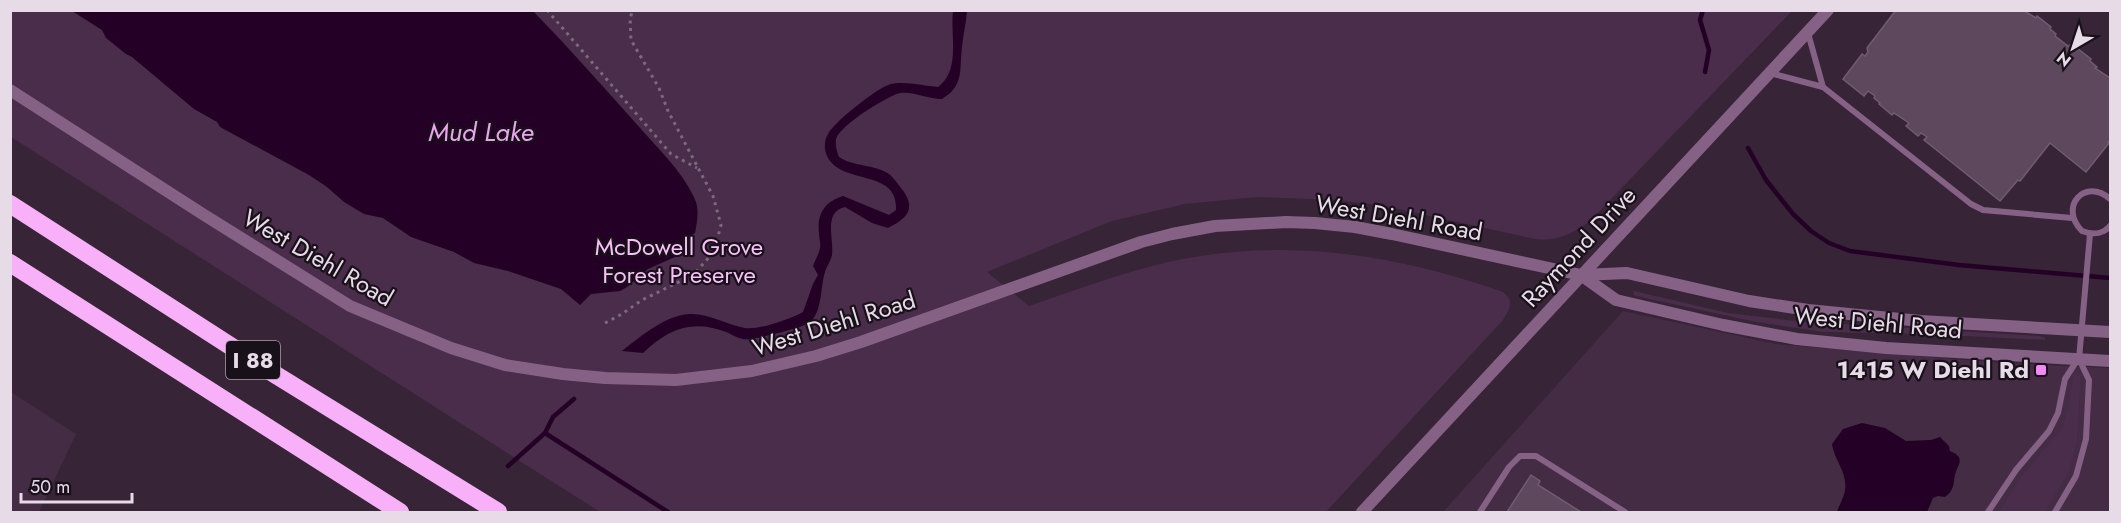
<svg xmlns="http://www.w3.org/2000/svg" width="2121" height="523" viewBox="0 0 2121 523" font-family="Jost,sans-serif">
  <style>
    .built { fill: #432c44 }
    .green { fill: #4a2c4b }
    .water { fill: #240026 }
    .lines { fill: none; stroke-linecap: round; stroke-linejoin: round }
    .stream { stroke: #240026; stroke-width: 4.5 }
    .building { fill: #5d485d; stroke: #715b72; stroke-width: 1.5 }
    .path { stroke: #7b6a7b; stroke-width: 3; stroke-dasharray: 3 4.5; stroke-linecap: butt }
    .service { stroke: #856185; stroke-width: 6 }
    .tertiary { stroke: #856185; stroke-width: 12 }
    .motorway { stroke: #f8b1f9; stroke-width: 18 }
    .poi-dot { fill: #f18af4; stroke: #191119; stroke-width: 2 }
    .labels { text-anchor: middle; stroke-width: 4.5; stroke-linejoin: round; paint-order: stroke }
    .shield { fill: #191119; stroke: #aa9eaa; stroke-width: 1.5 }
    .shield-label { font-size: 22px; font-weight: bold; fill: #e8dbe8 }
    .street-label { font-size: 24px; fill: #e8dbe8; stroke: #191119 }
    .park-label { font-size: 24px; fill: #f8bff9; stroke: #191119 }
    .poi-label { font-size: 24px; font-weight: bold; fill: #e8dbe8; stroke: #191119; text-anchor: end }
    .water-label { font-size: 26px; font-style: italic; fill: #eba4ed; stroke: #191119 }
  </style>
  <rect width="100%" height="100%" fill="#372437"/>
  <g class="built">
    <polygon points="1623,311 1776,344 1989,362 2110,368 2110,512 1443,512"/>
    <polygon points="11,392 76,434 39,512 11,512"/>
  </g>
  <g class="green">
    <path d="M10,11H1792L1592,219C1575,233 1558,242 1535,239L1384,206L1336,200L1258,197L1185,204L1112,221L987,272L1029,306C1075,290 1121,273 1168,262C1283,237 1393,253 1503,292C1515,301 1510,308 1503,320L1326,512H600L11,137Z"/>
    <polygon points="1634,291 1728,313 1796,321 2040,336 2045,338 2045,340 1924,334 1823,332 1756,322 1645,298 1633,295"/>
    <polygon points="2076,372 2081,374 2077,441 2069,471 2045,512 1999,512 2021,477 2062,428 2068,408 2073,375"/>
  </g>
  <g class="water">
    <path d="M72,11H533C570,49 605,89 641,129C660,151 685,174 696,202C699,212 697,223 695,233L687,237L683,249L675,257L648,269L627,287L620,291L591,294L580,305L561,289L508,271L474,263L454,252L411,237L383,218L364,214L344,202L327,187L309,175L220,127L217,122L194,109L132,57L126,54L106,38L102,30Z"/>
    <path d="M953,11H970L967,12C966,24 963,35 962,47C959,69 965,85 942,99C928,99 913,91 900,93C887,96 839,126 836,139C835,145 837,152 839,157C854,167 874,164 889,174C893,177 898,184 901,188C917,208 908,218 888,228L872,223L845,207C823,212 834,238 832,255C831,260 827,266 825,272C820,287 823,312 809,323C801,328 751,341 743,339C737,338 731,334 726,332C692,319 668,329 643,353L622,351C641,336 667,314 691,314C711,314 727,325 745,328C760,330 790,319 803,312L813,284L818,275L813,266C815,260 819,254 820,248C821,243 819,238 819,233C817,214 824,202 843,196L889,215L896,210C899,168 841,186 827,156C824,149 824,141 828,134C834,122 875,90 888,85C901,80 924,86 938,87C961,70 950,35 953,11Z"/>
    <path d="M1862,423L1885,428L1906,441L1931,440L1940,437L1949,446L1950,451C1967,458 1957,465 1955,475C1953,486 1954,490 1945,497L1938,496L1933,498L1927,512H1837C1839,505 1844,498 1845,490C1848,473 1834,460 1832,444L1843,429Z"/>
  </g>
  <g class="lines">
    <g class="stream">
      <polyline points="1703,10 1700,20 1709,50 1705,72"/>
      <polyline points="1748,148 1766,180 1793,214 1811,231 1829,243 1850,251 1959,265 2110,278"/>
      <polyline points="545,433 668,512"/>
      <polyline points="508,466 545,433 553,417 574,399"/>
    </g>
  </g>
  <g class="building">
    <polygon points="1896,10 2023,10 2036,18 2037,16 2051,27 2050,29 2056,34 2055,36 2068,46 2070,45 2076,50 2078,49 2091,59 2090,61 2097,67 2095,68 2110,78 2110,140 2108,142 2109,143 2086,172 2050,143 2020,181 2018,180 2000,201 1924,140 1927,137 1921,133 1918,136 1906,126 1909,123 1894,113 1892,115 1879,104 1880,103 1874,98 1875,96 1868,91 1864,96 1843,79 1862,54 1865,56 1868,52 1867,48"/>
    <polygon points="1531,475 1540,481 1538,485 1581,512 1507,512"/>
  </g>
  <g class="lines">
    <g class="path">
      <polyline points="547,10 671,154 697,168"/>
      <polyline points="605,323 622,314 642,300 693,275 714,252 721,225 713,196 668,111 659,88 631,40 630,18 633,10"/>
    </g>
    <g class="service">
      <polyline points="1808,33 1823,87"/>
      <polyline points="1770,73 1823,87 1971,204 1983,210 2072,218"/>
      <path d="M2110,199C2085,177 2058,207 2082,231C2093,235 2102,235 2110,226"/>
      <polyline points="1480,512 1509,467 1520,456 1536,456 1625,512"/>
      <polyline points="1988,512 2016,470 2049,431 2058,413 2065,379 2078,359"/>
      <polyline points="2055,512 2076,476 2086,439 2089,380 2079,359 2090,234"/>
    </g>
    <g class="tertiary">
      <polyline points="10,90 201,213 350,306 451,348 505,365 563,374 605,378 676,380 752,371 816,356 861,342 1141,242 1172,234 1215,226 1286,222 1315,223 1355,227 1392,234 1581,275 1627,273 1749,301 1808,310 1921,321 2110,332"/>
      <polyline points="1581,275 1616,300 1723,325 1797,339 1886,348 2110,361"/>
      <polyline points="1362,512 1828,10"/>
    </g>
    <g class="motorway">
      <polyline points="10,204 263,367 498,512"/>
      <polyline points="10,263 400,512"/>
    </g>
  </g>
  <rect class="poi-dot" x="2035" y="364" width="12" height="12" rx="3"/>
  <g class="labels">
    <rect class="shield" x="226" y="341" width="54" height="38" rx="4.5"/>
    <g class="shield-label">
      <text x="253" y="368">I 88</text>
    </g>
    <g class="street-label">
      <text transform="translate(1399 218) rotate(10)" y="8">West Diehl Road</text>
      <text transform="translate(1579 247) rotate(-47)" y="8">Raymond Drive</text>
      <text transform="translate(318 258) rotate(30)" y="8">West Diehl Road</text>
      <text transform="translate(1878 323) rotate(5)" y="8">West Diehl Road</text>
      <text transform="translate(834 324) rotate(-17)" y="8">West Diehl Road</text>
    </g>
    <g class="park-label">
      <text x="679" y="255">McDowell Grove<tspan x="679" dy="28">Forest Preserve</tspan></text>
    </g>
    <g class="poi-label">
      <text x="2029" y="378">1415 W Diehl Rd</text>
    </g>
    <g class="water-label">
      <text x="481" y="141">Mud Lake</text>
    </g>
  </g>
  <rect width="2121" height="523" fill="none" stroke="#e8dbe8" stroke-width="24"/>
  <g transform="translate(2073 48) rotate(219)" stroke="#191119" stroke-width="4.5" paint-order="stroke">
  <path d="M0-4.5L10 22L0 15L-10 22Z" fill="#e8dbe8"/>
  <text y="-9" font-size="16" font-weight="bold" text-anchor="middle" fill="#e8dbe8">N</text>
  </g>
  <path d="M21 493v9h111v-9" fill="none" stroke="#e8dbe8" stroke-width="3"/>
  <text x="30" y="493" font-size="18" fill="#e8dbe8" stroke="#191119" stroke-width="4.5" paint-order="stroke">50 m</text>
</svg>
